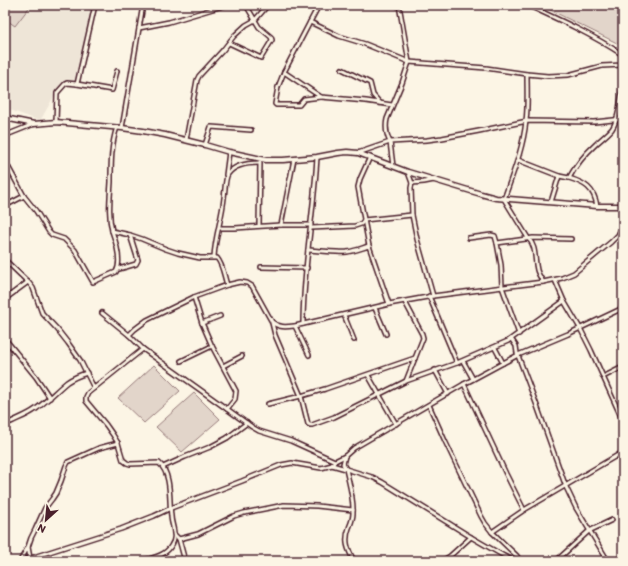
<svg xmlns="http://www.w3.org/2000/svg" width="628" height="566" viewBox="0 0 628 566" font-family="Itim,sans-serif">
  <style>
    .built { fill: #eee5d7 }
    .green { fill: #e2d5ca; stroke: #967a7a }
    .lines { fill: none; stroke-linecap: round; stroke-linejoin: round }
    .minor-casing { stroke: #4a1f2b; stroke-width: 6 }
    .tertiary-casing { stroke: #4a1f2b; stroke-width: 7 }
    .minor { stroke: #fcf5e5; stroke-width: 3 }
    .tertiary { stroke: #fcf5e5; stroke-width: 4 }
  </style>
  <rect width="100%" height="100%" fill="#fcf5e5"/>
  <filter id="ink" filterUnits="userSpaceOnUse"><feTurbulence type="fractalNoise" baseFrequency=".025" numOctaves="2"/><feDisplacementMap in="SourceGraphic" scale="8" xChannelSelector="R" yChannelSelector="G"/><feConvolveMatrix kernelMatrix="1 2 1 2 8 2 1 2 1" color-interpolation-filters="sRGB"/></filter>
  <g filter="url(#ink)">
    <polygon class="built" points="5,5 93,5 75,81 62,82 40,121 5,108"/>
    <g class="green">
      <polygon points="5,5 31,5 15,26 5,19"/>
      <polygon points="540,5 623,5 623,38 619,44"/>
      <polygon points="154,365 180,391 144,423 118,398"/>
      <polygon points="194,393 220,419 182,452 156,427"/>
    </g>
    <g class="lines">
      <defs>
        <g id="minor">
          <polyline points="319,5 310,22 339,36 365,44 409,62"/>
          <polyline points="399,5 409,62"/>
          <path d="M527,5C560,20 593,35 623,55"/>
          <polyline points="310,22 284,72 321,97 366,101 392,105"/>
          <polyline points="139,28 169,22 226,5"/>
          <polyline points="229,43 261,58 272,40 271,37 259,27 246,5"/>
          <polyline points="342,69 370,83 373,95 380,103"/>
          <polyline points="284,72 278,87 275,104 276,105 299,105 304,99 321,97"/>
          <path d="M527,74C527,90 528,106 526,121C523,149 513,173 504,199L528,238C537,247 534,258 537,270C538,274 541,278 543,282"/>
          <polyline points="77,84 112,90 117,71"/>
          <polyline points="56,122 57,93 65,84 67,83 77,84 95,5"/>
          <path d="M117,127C111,145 111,164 111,182C110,199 108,215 112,231L130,235L142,239L166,249L178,253L200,258H217C223,265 224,276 227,285"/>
          <polyline points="122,128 143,5"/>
          <polyline points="5,137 9,134 34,124"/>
          <polyline points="186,140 197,80 199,76 223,50 234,36 246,25 255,20 268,5"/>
          <polyline points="205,145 211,127 251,130"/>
          <path d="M358,153L390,142C386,134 385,128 387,119L402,83L409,62L486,68L527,74L548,76L568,75L602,66L623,65V50"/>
          <polyline points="370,157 360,179 358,187 369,246 389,304"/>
          <polyline points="518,160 559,176 569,178"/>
          <polyline points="5,161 24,196 5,206"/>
          <polyline points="393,166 390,142 427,140 442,138 479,131 527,121 594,122 623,119"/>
          <polyline points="408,172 412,183 411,188 412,215 417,239 433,296"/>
          <polyline points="226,175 229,152"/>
          <polyline points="412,183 424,182 434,180"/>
          <path d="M24,196L36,211L49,232L52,235L64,239L75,250L93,282L116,272C122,262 116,242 112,231"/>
          <polyline points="551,202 559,176"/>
          <path d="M597,206C594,188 585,183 569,178C576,165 585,154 596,144C601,139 607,135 612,129C619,119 622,91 623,78"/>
          <polyline points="281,225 294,159"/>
          <polyline points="259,226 260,162"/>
          <polyline points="219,228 235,228 281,225 311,225"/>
          <polyline points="311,228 355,226 361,224 364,220 412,215"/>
          <polyline points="469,238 491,235 495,236 497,243"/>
          <path d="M308,250C321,251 335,253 347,252C355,251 362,248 369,246"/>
          <path d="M214,257C215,237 222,218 224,198C225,192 225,178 228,174C235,164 249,163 259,163"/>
          <polyline points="5,260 29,283 33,288 42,313 57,329 68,343 80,360 94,388"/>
          <polyline points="261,267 307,268"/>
          <polyline points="119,269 136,264 138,260 130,235"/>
          <polyline points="555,280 564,301 580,328 591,350 623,421"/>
          <polyline points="429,296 457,363"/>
          <polyline points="194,297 202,323 212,346 236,391 235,399 227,409 252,427 259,431 291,441 335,461"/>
          <polyline points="5,299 28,282"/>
          <polyline points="405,302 422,334 423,338 406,381"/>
          <polyline points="375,308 386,334"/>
          <polyline points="102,313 129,335"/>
          <polyline points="344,315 354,340"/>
          <polyline points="202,323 220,316"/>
          <polyline points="272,323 275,335 301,396 308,424 310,425 312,425 334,417 406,381 457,363 508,341 564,301"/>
          <path d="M303,324C303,268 314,213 317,157"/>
          <polyline points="295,326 309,355"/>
          <polyline points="519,334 502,287 501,265 497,243 533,238 571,239"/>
          <polyline points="5,339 36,377 50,398"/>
          <polyline points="512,340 516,346 517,353 536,403 566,487 576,508 608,561"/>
          <polyline points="495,348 503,363"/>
          <polyline points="143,349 227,409"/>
          <polyline points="181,361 212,346"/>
          <polyline points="463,361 473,379"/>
          <polyline points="223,366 242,356"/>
          <polyline points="435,370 448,394"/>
          <polyline points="368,375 396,424"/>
          <polyline points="603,377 623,367"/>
          <polyline points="464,384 506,474 524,510"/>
          <polyline points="268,404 301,396 325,389 415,358"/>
          <polyline points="429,405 445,441 481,516 485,523 492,532"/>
          <path d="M11,422C19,418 28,415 36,409C47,401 56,391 67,382C73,378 80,375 87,373"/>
          <polyline points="345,456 343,464 346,469 372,477 382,482 471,537 504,556 514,561"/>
          <polyline points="332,465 335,461 345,456 354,448 464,384 518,355 568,334 623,308"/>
          <polyline points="163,467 185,457 210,447 227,438 247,423"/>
          <polyline points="175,535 179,539 198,534 234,516 244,513 284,505 317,506 353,510"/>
          <polyline points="179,539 185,561"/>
          <polyline points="30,558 28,547 31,538 35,530 45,508 52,499 56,493 61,481 66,466 68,462 99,448 118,443"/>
          <polyline points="20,561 28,547"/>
          <path d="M21,561L121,529L154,516L171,508L242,481L281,465L292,463L321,468L332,465L346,469C349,483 354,499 353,513C353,519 351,523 349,528C344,541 348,550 354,561"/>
          <path d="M142,561C152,558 165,556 171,546C173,543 175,538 174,534C174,528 171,522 171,516C169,500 172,474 159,463L130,464L127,463L123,460L118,443L113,435L106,425L86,401V397L88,393L143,349L129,335L135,329L147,320L194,297L227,285L240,282L247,283L252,286L272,322C279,328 286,327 295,326L389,304L433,296L543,282L562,278L574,273L611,242L618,235L623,225"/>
          <polyline points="442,561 450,556 471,537"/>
          <polyline points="520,561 517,556 492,532 524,510 623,452"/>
          <polyline points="556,561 589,531 612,520"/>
        </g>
        <polyline id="tertiary" points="5,118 34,124 56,122 122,128 143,131 165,135 205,145 229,152 266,160 283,160 317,157 338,153 347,152 358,153 408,172 481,194 496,198 597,206 623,206"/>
      </defs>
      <use href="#minor" class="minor-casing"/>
      <use href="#tertiary" class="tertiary-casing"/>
      <use href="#minor" class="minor"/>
      <use href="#tertiary" class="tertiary"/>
    </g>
  </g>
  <rect width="628" height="566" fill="none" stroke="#fcf5e5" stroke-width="20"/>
  <rect x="10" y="10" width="608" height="546" fill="none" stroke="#4a1f2b" stroke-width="1.5" filter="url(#ink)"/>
  <g transform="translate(46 520) rotate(207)" stroke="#fcf5e5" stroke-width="3" paint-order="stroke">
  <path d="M0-3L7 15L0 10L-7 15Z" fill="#4a1f2b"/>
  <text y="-6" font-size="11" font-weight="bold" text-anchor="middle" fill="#4a1f2b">N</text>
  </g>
</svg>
